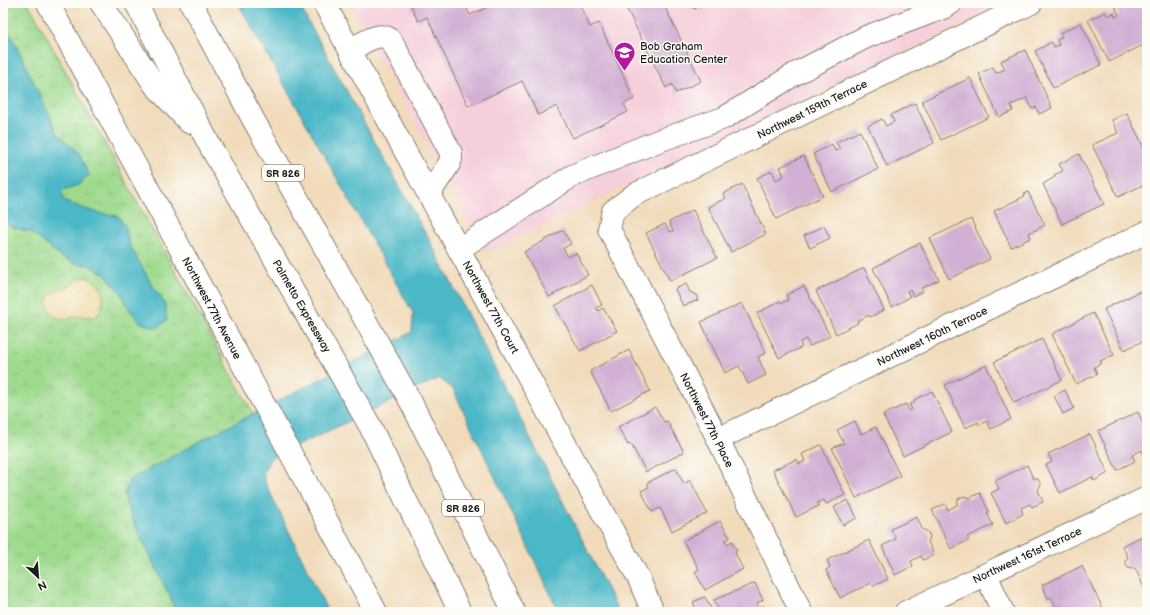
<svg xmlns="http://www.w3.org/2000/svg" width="1150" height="615" viewBox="0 0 1150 615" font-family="'Balsamiq Sans',sans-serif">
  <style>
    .built { fill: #f5cfda }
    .grass { fill: url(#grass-tufts); stroke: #5d7b55 }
    .sand { fill: url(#sand-dots); stroke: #857b5d }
    .water { fill: #4cb8c7; stroke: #346a72 }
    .building { fill: #d1b0d4 }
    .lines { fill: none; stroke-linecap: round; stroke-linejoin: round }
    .minor-casing { stroke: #867c6c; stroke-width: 24 }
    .highway-casing { stroke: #867c6c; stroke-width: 24 }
    .minor { stroke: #fff; stroke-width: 22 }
    .highway { stroke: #fff; stroke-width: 22 }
    .labels { text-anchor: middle; stroke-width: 3; stroke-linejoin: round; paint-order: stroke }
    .shield { fill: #fdfcf7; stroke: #605f5e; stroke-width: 1 }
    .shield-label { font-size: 10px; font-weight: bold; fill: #1c1c1c }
    .poi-label { font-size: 11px; fill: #1c1c1c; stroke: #fdfcf7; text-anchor: start }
    .street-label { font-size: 11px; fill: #1c1c1c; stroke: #fdfcf7 }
  </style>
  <defs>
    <pattern id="grass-tufts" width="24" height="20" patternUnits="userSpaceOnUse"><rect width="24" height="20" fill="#9eda8e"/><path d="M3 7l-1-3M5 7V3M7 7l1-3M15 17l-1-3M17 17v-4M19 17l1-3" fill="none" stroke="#88ba7a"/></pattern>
    <pattern id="sand-dots" width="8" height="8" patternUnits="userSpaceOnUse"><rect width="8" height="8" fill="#eeda9e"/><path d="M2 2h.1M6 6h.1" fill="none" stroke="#ccba88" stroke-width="1.8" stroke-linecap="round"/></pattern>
  </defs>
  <rect width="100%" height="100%" fill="#fdfcf7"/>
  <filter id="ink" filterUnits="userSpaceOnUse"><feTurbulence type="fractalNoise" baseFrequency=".025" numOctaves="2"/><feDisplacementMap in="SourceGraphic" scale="8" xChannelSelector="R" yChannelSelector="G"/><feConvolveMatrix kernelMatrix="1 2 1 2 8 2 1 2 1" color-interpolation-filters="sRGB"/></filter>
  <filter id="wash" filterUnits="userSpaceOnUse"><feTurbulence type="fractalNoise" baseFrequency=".012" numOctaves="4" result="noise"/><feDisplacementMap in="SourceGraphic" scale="16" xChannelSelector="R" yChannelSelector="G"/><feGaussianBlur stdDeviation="0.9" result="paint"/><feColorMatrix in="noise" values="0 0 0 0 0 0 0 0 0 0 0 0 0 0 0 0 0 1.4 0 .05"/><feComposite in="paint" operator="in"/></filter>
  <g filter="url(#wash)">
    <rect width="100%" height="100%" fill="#f1dbbb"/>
    <polygon class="built" points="349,3 1006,3 486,253"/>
    <polygon class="grass" points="3,3 28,3 256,419 191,612 3,612"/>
    <path class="sand" d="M84,277C103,282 108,298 98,315C90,319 85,316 77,316C73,317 67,320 62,319C50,318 43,303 51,294C56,289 62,289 68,286C74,284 78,279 84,277Z"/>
    <g class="water">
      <polygon points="238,3 298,3 432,245 619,612 559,612 453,389 439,378 270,459 263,473 266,484 328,612 177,612 129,512 124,495 129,480 204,439 412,332 413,313"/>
      <path d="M3,21L21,55L58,134L79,154L89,175L78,185L61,191L64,201C82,209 100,214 118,216L125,226L130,246L153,286L165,304L167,320L157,328L141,323L130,310L121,293L105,274L88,265L74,263L61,257L31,232L12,227L3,220Z"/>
    </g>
    <g id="blocks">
      <g class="building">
        <polygon points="419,3 464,3 470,15 486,8 483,3 579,3 590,27 599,23 634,99 624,104 628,112 573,138 557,106 538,115 522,81 468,106 427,17 418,21 411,6"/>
        <polygon points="624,3 663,3 701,81 676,93 672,84 666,88"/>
        <polygon points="691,3 706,3 694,9"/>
        <polygon points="1122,3 1139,3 1147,19 1147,43 1109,62 1088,20 1105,12 1108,16 1114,13 1115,17 1119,15 1115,6"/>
        <polygon points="1081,23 1101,65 1053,88 1035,51 1052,42 1054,47 1059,45 1057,40 1062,37 1060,33"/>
        <polygon points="1025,50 1052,108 1039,114 1036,107 1032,109 1027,98 1011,105 1013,111 999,117 979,74 993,67 996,73 1005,69 1001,61"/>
        <polygon points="970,78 989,117 941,140 922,101"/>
        <polygon points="915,103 934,143 887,166 868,126 882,119 886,126 894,122 891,115"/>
        <polygon points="1127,113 1147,154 1147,183 1118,197 1092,145 1118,133 1112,120"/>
        <polygon points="860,131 878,169 832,192 813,154 832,144 835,151 840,149 836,142"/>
        <polygon points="1079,154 1104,204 1062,224 1043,184 1055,177 1054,175 1063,171 1059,164"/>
        <polygon points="804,156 823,196 776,219 757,178 772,171 776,180 784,176 780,167"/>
        <polygon points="742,184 766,234 731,252 708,207 726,198 723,194"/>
        <polygon points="1028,192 1045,225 1029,233 1031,238 1011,247 994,211 1025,196 1024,194"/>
        <polygon points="693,210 717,258 670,281 646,233 665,224 670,232 673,231 669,222"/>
        <polygon points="971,219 990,259 949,279 930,238"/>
        <polygon points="824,226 830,238 810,248 804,236"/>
        <polygon points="563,230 571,244 563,248 568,257 576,253 588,275 549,297 524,252"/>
        <polygon points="920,243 939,280 921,288 923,291 913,296 910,290 907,291 910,297 892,307 873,268"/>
        <polygon points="864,268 884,310 870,317 869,315 857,321 858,323 836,334 816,291"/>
        <polygon points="686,284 690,292 696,295 698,300 683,306 675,289"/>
        <polygon points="592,285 602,305 596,308 598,311 603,308 617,331 580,351 555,306"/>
        <polygon points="804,286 830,336 810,346 806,339 800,342 802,347 779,358 757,313 780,301 781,303 788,300 786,295"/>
        <polygon points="1147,288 1147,339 1124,350 1104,309"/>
        <polygon points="742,303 766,353 758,357 766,375 748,384 739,366 725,373 701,322"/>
        <polygon points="1093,313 1114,355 1100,361 1102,363 1094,367 1097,374 1076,384 1052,334"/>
        <polygon points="1042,339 1062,380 1014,403 994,362"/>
        <polygon points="629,350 650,391 611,411 590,371"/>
        <polygon points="986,365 1011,419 991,429 987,421 979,425 978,422 965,428 945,385"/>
        <polygon points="1065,390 1074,408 1063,414 1054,396"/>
        <polygon points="932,391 952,432 903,456 883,415 906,404 909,411 912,409 909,405 915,402 914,400"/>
        <polygon points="655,407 664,422 667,421 684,452 646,472 631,444 628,445 618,427"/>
        <polygon points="1138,412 1144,425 1147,426 1147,453 1143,454 1142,450 1132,455 1135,461 1117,470 1098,431"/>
        <polygon points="855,421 861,434 876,427 900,476 856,498 832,448 844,443 837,430"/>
        <polygon points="1090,434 1108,473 1094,481 1092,477 1060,493 1046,465 1052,462 1048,454"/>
        <polygon points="821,445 845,495 826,504 824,500 817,503 819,506 796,517 773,470 797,459 799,464 805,461 802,454"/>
        <polygon points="1027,465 1033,478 1038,479 1041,484 1038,490 1043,502 1032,507 1030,504 1021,508 1023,514 1006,523 991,493 999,489 995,481"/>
        <polygon points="676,468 684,484 690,480 707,513 672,531 660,508 652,512 641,491 649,487 647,483"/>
        <polygon points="980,493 989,512 987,513 993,525 967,537 969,540 951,549 932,510 945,504 948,510 957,505 957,503 958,499 964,496 969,498"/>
        <polygon points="848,500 857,518 843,525 834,507"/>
        <polygon points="917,517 922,529 928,532 930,537 928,542 934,555 923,560 921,556 911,561 913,566 895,575 882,546 896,539 891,529"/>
        <polygon points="720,521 730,538 725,540 727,544 732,541 737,551 735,553 743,569 705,590 695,572 699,569 683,541"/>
        <polygon points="1140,537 1141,539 1147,537 1147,589 1145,590 1135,568 1132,569 1128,568 1125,562 1128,557 1122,546"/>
        <polygon points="869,540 888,579 873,586 871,583 840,598 826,570 830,567 827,560"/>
        <polygon points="1082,566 1104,611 1101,612 1059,612 1062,611 1060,606 1056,607 1051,597 1048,598 1042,585"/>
        <polygon points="755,583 763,600 757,603 759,608 763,606 766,612 720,612 714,600"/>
        <polygon points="705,597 713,612 697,612 693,602"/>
      </g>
    </g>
  </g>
  <g filter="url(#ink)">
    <use href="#blocks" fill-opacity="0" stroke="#867c6c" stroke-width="1"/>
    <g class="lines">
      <defs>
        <g id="minor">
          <polyline points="48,3 376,612"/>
          <polyline points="324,3 638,577 653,612"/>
          <path d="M350,50C362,44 381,28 392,42L451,153V159L449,164L429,194"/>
          <polyline points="459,249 572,176 658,141 724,118 795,74 866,37 945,7 951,3"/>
          <polyline points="718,439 1147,232"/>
          <polyline points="986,575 1003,612"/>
          <polyline points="801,612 718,439 609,229 613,211 634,195 1031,3"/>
          <polyline points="906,612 1147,498"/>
        </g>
        <g id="highway">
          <polyline points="101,3 154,84 189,122"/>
          <polyline points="136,3 209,144 370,426 460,612"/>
          <polyline points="191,3 253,119 412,404 514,612"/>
        </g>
      </defs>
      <use href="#minor" class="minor-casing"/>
      <use href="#highway" class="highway-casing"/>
      <use href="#minor" class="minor"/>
      <use href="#highway" class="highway"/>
    </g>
  </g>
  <defs>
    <symbol id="school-pin" viewBox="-11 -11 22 30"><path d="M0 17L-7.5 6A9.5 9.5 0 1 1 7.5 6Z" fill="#b5179e" stroke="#fdfcf7"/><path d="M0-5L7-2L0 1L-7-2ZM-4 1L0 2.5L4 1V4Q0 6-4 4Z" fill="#fff"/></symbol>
  </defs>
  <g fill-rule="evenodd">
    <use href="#school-pin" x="612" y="40" width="25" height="34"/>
  </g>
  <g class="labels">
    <g class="shield">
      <rect x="262" y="165" width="42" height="16" rx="3"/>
      <rect x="442" y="500" width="42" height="16" rx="3"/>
    </g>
    <g class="shield-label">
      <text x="283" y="177">SR 826</text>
      <text x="463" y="512">SR 826</text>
    </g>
    <g class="poi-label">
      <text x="640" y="50">Bob Graham<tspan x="640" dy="13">Education Center</tspan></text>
    </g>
    <g class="street-label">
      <text transform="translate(812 109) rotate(-26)" y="4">Northwest 159th Terrace</text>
      <text transform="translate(302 306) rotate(60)" y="4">Palmetto Expressway</text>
      <text transform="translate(491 307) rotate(61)" y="4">Northwest 77th Court</text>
      <text transform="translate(212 308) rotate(62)" y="4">Northwest 77th Avenue</text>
      <text transform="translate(932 336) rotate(-26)" y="4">Northwest 160th Terrace</text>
      <text transform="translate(707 420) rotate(63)" y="4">Northwest 77th Place</text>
      <text transform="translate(1027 555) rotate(-25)" y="4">Northwest 161st Terrace</text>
    </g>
  </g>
  <rect width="1150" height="615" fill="none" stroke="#fdfcf7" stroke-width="16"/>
  <g transform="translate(38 577) rotate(154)" stroke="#fdfcf7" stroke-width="3" paint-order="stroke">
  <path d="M0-3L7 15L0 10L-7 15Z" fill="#1c1c1c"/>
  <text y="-6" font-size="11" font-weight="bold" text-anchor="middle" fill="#1c1c1c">N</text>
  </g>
</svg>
